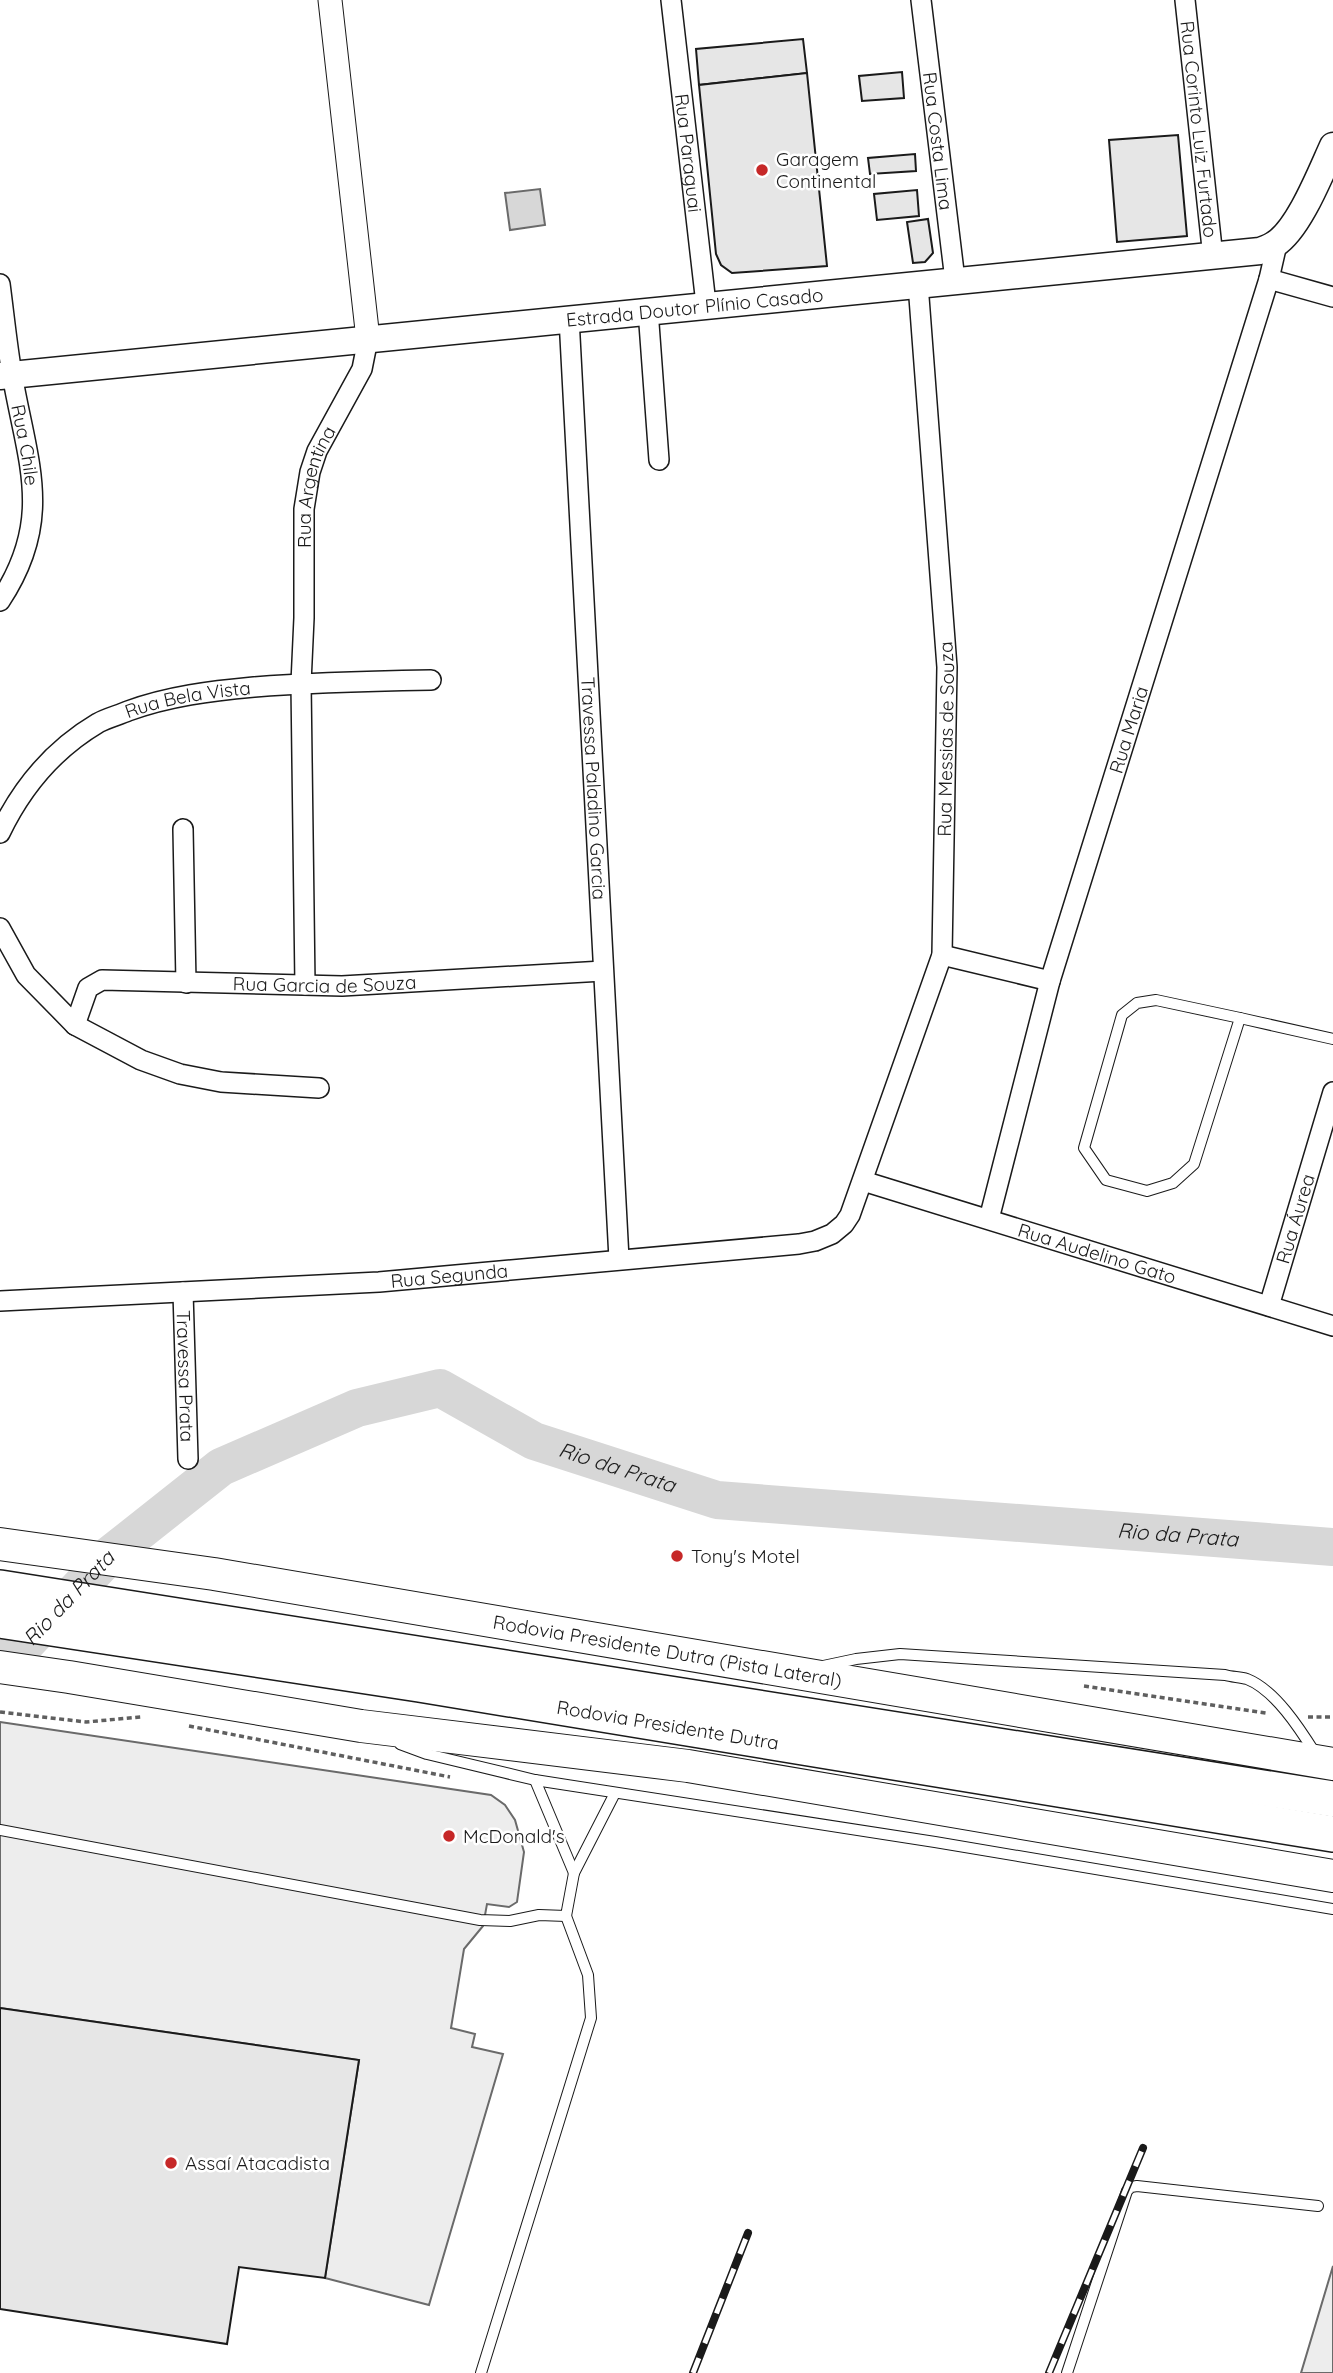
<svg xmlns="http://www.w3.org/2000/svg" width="1333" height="2373" viewBox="0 0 1333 2373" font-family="Quicksand,sans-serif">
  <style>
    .built { fill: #ededed; stroke: #6a6a6a; stroke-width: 2 }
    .water { fill: #d7d7d7; stroke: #6a6a6a; stroke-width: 2 }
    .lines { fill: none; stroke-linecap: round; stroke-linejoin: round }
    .river { stroke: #d7d7d7; stroke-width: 38 }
    .building { fill: #e6e6e6; stroke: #1a1a1a; stroke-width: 2 }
    .service-casing { stroke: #1a1a1a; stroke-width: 12 }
    .minor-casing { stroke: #1a1a1a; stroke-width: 22 }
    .tertiary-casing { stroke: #1a1a1a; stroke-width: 25 }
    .secondary-casing { stroke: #1a1a1a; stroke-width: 29 }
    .trunk-casing { stroke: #1a1a1a; stroke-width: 34 }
    .motorway-casing { stroke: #1a1a1a; stroke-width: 38 }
    .path { stroke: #5f5f5f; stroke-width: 3.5; stroke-dasharray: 5 3.5; stroke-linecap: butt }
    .service { stroke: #fff; stroke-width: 10 }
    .minor { stroke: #fff; stroke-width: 19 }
    .tertiary { stroke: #fff; stroke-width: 23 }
    .secondary { stroke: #fff; stroke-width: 26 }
    .trunk { stroke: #fff; stroke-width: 32 }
    .motorway { stroke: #fff; stroke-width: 35 }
    .rail-casing { stroke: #1a1a1a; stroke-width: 8 }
    .rail { stroke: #fff; stroke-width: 5; stroke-dasharray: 16; stroke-linecap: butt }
    .poi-dot { fill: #c62828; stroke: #fff; stroke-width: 2.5 }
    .labels { text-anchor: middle; stroke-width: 5; stroke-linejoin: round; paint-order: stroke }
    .street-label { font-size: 19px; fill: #1a1a1a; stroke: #fff }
    .poi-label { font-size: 19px; fill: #1a1a1a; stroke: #fff; text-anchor: start }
    .water-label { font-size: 21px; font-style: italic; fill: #1a1a1a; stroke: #fff }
  </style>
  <rect width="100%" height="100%" fill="#fff"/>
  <g class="built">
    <polygon points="0,1722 491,1795 505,1805 515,1820 524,1852 517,1902 509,1907 487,1904 483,1926 464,1949 451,2028 475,2034 472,2047 503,2054 429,2305 325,2278 359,2060 0,2008"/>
    <polygon points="1333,2266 1333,2373 1301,2373"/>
  </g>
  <polygon class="water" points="540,189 545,225 510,230 505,193"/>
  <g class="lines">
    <path class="river" id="s1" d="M0,1655L16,1654L111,1554L221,1467L357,1408L440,1388L534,1441L717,1500L1333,1547"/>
  </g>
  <g class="building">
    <polygon points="803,39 807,73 699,85 696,49"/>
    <polygon points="902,72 904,98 862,101 859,76"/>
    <polygon points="807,73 827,266 732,273 721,265 716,254 699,85"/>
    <polygon points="1178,135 1187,236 1117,242 1109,140"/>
    <polygon points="915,154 916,171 870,174 868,158"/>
    <polygon points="917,190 919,216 877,220 874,194"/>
    <polygon points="928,219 933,253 925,262 913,263 907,222"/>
    <polygon points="0,2008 359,2060 325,2278 239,2267 227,2344 0,2309"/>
  </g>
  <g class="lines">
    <defs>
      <g id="service">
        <polygon points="1156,1000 1240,1018 1194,1164 1173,1183 1147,1191 1106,1180 1084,1148 1122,1015 1137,1003"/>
        <polyline points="1240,1018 1333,1039"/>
        <path d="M823,1666L856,1659L900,1654L1225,1675C1232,1677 1240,1677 1247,1679C1275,1690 1300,1729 1315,1753"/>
        <polyline points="400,1744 427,1754 535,1780 935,1842 1333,1909"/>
        <polyline points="535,1780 574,1873"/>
        <polyline points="0,1830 480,1920 510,1921 539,1915 566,1916 574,1873 615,1793"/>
        <polyline points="481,2373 591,2018 588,1975 566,1916"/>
        <polyline points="1067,2373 1127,2191 1131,2187 1137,2186 1318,2206"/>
      </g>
      <g id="minor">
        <path id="s2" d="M671,0L706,304"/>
        <path id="s3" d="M921,0L955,280"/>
        <path id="s4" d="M1185,0L1213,257"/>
        <polyline points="1269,279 1333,297"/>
        <path id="s5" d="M0,284C4,314 7,345 12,374C27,462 55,518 0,601"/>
        <polyline points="648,310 659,460"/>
        <path id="s6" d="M569,318L619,1259"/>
        <polyline points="183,829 186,983"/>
        <path id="s7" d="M0,833C22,787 54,749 98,723C107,718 119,715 128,711C169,696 211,691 254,687C313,682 372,681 431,680"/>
        <polyline points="0,928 26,975 75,1025 141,1060 180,1074 221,1082 319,1088"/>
        <polyline points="942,955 1050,981"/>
        <path id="s8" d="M305,985L301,683L304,618V509L310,472L317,451L362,369L368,339"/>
        <path id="s9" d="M75,1025L88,988L102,980L342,986L603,971"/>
        <path id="s10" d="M863,1181L1333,1326"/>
        <path id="s11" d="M989,1219L1050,981L1269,279L1277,244"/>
        <path id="s12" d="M183,1292L188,1459"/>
        <path id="s13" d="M0,1301L379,1282L799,1244L815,1241L832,1234L844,1224L850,1215L942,955L947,667L918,284"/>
        <path id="s14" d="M1269,1306L1333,1092"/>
      </g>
      <polyline id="tertiary" points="330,0 368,339"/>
      <g id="secondary">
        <path id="s15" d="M0,376L1260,251C1265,249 1271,247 1275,244C1299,229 1321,172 1333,146"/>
      </g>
      <g id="trunk">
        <path id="s16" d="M0,1544L214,1574L1333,1764"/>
        <polyline points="0,1667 69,1677 361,1726 688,1766 1333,1876"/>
      </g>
      <g id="motorway">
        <polyline points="0,1588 1333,1799"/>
        <path id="s17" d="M0,1620L419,1684L1333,1834"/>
      </g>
    </defs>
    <use href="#service" class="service-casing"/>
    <use href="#minor" class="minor-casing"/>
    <use href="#tertiary" class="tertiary-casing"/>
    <use href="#secondary" class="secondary-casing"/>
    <use href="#trunk" class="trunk-casing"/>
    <use href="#motorway" class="motorway-casing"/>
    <g class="path">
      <polyline points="1084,1686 1266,1713"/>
      <polyline points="0,1712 86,1722 141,1717"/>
      <polyline points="1308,1717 1333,1717"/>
      <polyline points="189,1726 450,1777"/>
    </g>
    <use href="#service" class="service"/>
    <use href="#minor" class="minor"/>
    <use href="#tertiary" class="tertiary"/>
    <use href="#secondary" class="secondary"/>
    <use href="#trunk" class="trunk"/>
    <use href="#motorway" class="motorway"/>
    <defs>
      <g id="rail">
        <polyline points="693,2373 748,2233"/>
        <polyline points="1049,2373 1143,2148"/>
      </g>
    </defs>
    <use href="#rail" class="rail-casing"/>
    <use href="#rail" class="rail"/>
  </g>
  <g class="poi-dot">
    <circle cx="762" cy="170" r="7"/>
    <circle cx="677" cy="1556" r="7"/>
    <circle cx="449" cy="1836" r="7"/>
    <circle cx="171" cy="2163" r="7"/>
  </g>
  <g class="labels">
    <g class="street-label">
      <text dy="7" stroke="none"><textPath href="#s4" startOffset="130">Rua Corinto Luiz Furtado</textPath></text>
      <text dy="7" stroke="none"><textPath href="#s3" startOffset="142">Rua Costa Lima</textPath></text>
      <text dy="7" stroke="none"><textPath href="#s2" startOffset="154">Rua Paraguai</textPath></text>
      <text dy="7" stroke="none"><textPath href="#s15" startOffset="698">Estrada Doutor Plínio Casado</textPath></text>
      <text dy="7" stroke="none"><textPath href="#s5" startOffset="163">Rua Chile</textPath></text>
      <text dy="7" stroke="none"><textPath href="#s8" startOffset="500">Rua Argentina</textPath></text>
      <text dy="7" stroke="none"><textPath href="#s7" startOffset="243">Rua Bela Vista</textPath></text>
      <text dy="7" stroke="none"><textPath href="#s11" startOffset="509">Rua Maria</textPath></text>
      <text dy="7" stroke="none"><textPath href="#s13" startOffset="1354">Rua Messias de Souza</textPath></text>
      <text dy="7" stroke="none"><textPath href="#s6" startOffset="471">Travessa Paladino Garcia</textPath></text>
      <text dy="7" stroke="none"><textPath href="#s9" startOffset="278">Rua Garcia de Souza</textPath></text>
      <text dy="7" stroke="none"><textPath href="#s14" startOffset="91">Rua Áurea</textPath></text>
      <text dy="7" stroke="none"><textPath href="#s10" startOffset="245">Rua Audelino Gato</textPath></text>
      <text dy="7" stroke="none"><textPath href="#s13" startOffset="450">Rua Segunda</textPath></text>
      <text dy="7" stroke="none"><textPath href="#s12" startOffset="84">Travessa Prata</textPath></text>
      <text dy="7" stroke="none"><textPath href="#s16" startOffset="676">Rodovia Presidente Dutra (Pista Lateral)</textPath></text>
      <text dy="7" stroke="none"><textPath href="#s17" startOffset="676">Rodovia Presidente Dutra</textPath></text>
    </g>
    <g class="poi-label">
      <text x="776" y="166">Garagem<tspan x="776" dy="22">Continental</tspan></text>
      <text x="691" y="1563">Tony's Motel</text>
      <text x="463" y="1843">McDonald's</text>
      <text x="185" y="2170">Assaí Atacadista</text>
    </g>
    <g class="water-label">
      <text dy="7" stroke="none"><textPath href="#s1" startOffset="723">Rio da Prata</textPath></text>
      <text dy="7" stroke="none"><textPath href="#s1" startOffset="1290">Rio da Prata</textPath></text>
      <text dy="7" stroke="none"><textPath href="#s1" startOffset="93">Rio da Prata</textPath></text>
    </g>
  </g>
</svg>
